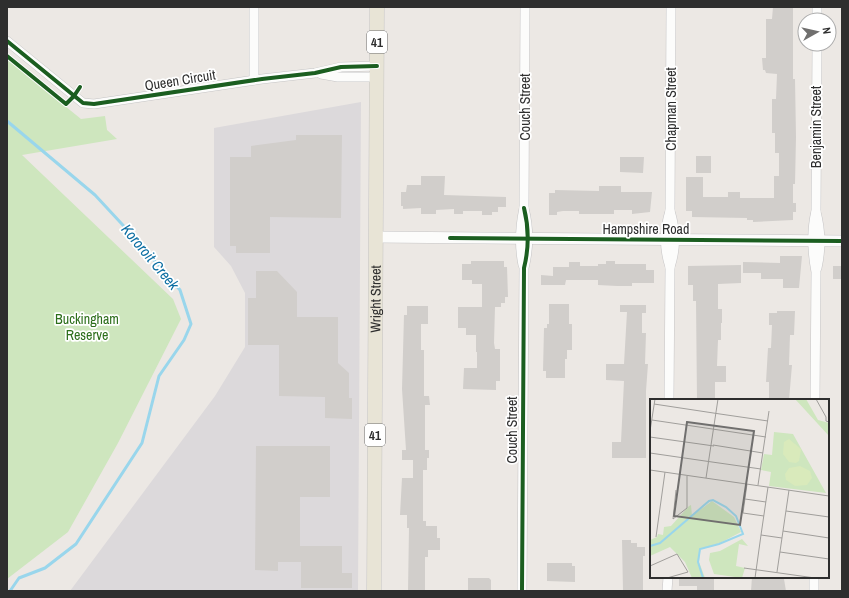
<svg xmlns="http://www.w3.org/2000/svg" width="849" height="598" viewBox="0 0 849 598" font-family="'Archivo Narrow',sans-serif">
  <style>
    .industrial { fill: #dcd9db }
    .green { fill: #cee6be }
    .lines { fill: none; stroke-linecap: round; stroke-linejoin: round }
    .stream { stroke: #99d6ec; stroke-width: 3 }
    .building { fill: #d1cecb }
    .minor-casing { stroke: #c5c4c5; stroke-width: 10 }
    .tertiary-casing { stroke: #c5c4c5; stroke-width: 12 }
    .primary-casing { stroke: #c6c5c4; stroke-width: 15 }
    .minor { stroke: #fcfcfb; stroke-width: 9 }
    .tertiary { stroke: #fcfcfb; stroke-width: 11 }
    .primary { stroke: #e8e4d6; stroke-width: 14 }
    .cycleway-casing { stroke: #fff; stroke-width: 6 }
    .cycleway { stroke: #1b5e20; stroke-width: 4 }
    .labels { text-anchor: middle; stroke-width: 3.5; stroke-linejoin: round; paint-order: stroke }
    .shield { fill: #fff; stroke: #6d6d6d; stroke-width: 1 }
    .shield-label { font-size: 13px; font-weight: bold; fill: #2e2e2e }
    .street-label { font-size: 14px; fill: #2e2e2e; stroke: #fff }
    .park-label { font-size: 14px; fill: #2c6e1b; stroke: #fff }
    .water-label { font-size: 15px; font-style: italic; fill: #0d6fa3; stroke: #fff }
    .inset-river { fill: none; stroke: #99d6ec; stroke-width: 2 }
    .inset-road { fill: none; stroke: #a09e9b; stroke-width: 1 }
    .view { fill: #706f6e; fill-opacity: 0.15; stroke: #706f6e; stroke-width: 2 }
    .inset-edge { fill: none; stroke: #2e2e2e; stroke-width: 2 }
  </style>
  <rect width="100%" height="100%" fill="#ece8e4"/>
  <polygon class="industrial" points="361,102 358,591 70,591 215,396 245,347 245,293 231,266 214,247 214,128"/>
  <polygon class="green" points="7,59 81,119 105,116 107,130 117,139 22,155 173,299 181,319 118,443 68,532 7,579"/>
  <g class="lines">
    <polyline class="stream" points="7,121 95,195 133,236 180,290 191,324 184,340 159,376 142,443 76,544 45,568 19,578 10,591"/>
  </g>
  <g class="building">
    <polygon points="773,7 793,7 793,79 795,79 796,137 795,184 793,184 793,203 796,203 796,212 793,212 793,220 753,222 753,220 747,220 747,218 692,217 692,211 686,211 686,177 703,177 703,197 728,197 728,192 740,192 740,198 774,198 774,176 779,176 779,153 775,153 775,133 772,133 772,99 776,99 777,74 766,73 765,70 763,70 762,58 766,58 766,19 772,19"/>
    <polygon points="296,135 342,135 341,218 270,217 270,253 236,253 236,246 230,246 230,157 251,157 251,146 296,140"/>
    <rect x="696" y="156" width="15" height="17"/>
    <polygon points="620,157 644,157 643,173 620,172"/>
    <polygon points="421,176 445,176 444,195 506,197 506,207 498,207 498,212 492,212 492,215 482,215 482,211 463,211 463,214 454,214 454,209 436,210 436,214 421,214 421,208 403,209 403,206 401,206 401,192 406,192 407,185 421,185"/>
    <polygon points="599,186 621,186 621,192 652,192 650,212 632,214 632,210 614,210 614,214 579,214 579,211 563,211 557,212 557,215 549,215 549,193 555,193 555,190 599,191"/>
    <polygon points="780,256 802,256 799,288 783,288 783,279 761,279 761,273 743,273 743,262 780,263"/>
    <polygon points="471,261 504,261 504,267 507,267 508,297 505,297 505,303 501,303 501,307 495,307 494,343 495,349 500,349 500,381 496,381 496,390 463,389 464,368 477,368 477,352 476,352 476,335 466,335 466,328 458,328 458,307 482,307 482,284 472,284 472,280 462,280 462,264 471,264"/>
    <polygon points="606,261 615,261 615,264 646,264 646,270 654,270 654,283 632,283 632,286 617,286 598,285 598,280 566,280 565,285 541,285 541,275 553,276 553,267 569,267 569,262 580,262 580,266 598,266 598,264 606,264"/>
    <polygon points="741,265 741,283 718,284 718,309 722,309 722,323 721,323 721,340 718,340 717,366 726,366 726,382 715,382 715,400 697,400 696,301 693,301 693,285 688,285 688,266"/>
    <rect x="833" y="266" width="9" height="13"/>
    <polygon points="256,271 277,271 297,292 297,317 338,317 338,363 349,373 349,398 352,398 352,419 325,418 325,397 279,396 279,345 248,345 248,298 256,298"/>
    <polygon points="549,304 569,304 569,324 572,324 572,350 567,350 567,359 565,359 565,378 546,378 546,371 543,371 544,328 547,328 547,324 549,324"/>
    <polygon points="620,305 646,305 646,313 642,313 642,333 646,333 645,364 648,364 646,391 646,458 612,458 612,442 621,442 624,381 606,380 606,364 624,364 627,312 620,312"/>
    <polygon points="407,306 428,306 428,324 421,324 421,350 424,350 424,396 429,396 430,405 425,405 425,450 429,450 429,458 427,458 427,470 423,470 423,521 426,521 426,526 437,526 437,538 440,538 440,550 428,550 428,557 425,557 425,591 408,591 409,528 407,528 407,515 400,515 402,478 413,478 413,460 402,460 402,450 406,450 402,389 404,315 407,315"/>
    <polygon points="777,311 795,311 794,335 790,335 789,365 792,365 789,400 769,400 769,382 766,382 768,348 771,348 772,325 769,325 769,313 777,313"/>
    <polygon points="256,446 330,446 330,497 300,497 300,546 342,546 342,573 352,573 352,588 301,588 301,562 278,562 278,571 255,570"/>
    <polygon points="622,540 631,540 631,543 637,543 637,547 645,547 645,556 643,556 643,591 623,591"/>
    <polygon points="547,563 572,563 572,566 575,566 575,582 547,581"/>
    <polygon points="752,577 784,579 786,591 751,591"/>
    <polygon points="468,578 489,578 491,580 491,591 468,591"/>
    <polygon points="679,578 714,578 714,591 697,591 697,586 679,586"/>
  </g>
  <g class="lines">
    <defs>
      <g id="minor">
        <polyline points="254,7 254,80"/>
        <polyline points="817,20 817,7"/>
        <polyline points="7,41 83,103 94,104 262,79 315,73 341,67 377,66"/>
        <polyline points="321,74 338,77 377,77"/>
        <path d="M816,212C821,231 821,250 817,268"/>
        <path d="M523,265C519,246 520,227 524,208L525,7"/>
        <path d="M670,267C664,249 664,230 670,211L671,7"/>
        <path d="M669,400L670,267C676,249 676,230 670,211"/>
        <path d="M815,400L816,272C812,251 811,232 816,211L817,44"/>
        <path d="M522,591L524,268C529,248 529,228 524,208"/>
        <polyline points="667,591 668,577"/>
        <polyline points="814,591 814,577"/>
      </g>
      <polyline id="tertiary" points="376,237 842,241"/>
      <g id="primary">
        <path id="s1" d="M374,591L377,7"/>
      </g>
    </defs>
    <use href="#minor" class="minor-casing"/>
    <use href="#tertiary" class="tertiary-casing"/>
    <use href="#primary" class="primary-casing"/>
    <use href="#minor" class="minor"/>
    <use href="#tertiary" class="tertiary"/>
    <use href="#primary" class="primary"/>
    <defs>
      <g id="cycleway">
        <polyline points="7,41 83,103 94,104 262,79 315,73 341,67 377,66"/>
        <polyline points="7,56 66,104 74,96 80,87"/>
        <polyline points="450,238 842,241"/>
        <path d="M522,591L524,268C529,248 529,228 524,208"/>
      </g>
    </defs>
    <use href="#cycleway" class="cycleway-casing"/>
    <use href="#cycleway" class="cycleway"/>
  </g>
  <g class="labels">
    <g class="shield">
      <rect x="367" y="31" width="20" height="22" rx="3"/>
      <rect x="365" y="424" width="20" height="22" rx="3"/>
    </g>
    <g class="shield-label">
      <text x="377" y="47">41</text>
      <text x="375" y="440">41</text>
    </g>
    <g class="street-label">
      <text transform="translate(180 80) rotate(-9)" y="5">Queen Circuit</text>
      <text transform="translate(525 107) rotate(-90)" y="5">Couch Street</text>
      <text transform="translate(671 109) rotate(-90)" y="5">Chapman Street</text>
      <text transform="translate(816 127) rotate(-90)" y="5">Benjamin Street</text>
      <text x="646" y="234">Hampshire Road</text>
      <text dy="5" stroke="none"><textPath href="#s1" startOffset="292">Wright Street</textPath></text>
      <text transform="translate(512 430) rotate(-90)" y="5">Couch Street</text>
    </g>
    <g class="park-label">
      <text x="87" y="324">Buckingham<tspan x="87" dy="16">Reserve</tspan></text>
    </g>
    <g class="water-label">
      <text transform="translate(150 257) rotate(50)" y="5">Kororoit Creek</text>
    </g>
  </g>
  <g transform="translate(650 399)">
    <rect width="179" height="179" fill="#ece8e4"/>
    <path d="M145,0H156L168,21L179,24V37ZM124,33L143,35L176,94L119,87L121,73L111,71L114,55L122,56ZM62,102L84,118L91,133L70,144L50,150L49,163L55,179H42L35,163L20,148L0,157V141L7,138L8,135L13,136L14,128L21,127L39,107L41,106L42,117ZM92,140L98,147L89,145L86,167L95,169L92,179L64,175L59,161L60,154L70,152Z" fill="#cee6be"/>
    <path d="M139,40L151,50L149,62L146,64L139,63L133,55L134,43ZM150,67L160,72L162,79L157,86L145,87L136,81L135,75L139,69Z" fill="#d9eabb"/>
    <path class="inset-river" d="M0,147L10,144L59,102L63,101L76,108L86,117L93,135L69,145L50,150L48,163L53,179"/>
    <path class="inset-road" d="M166,0L176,18V22L179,23M4,5L70,15M70,15L118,22M2,21L116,38M0,32L5,0M0,38L64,47M63,46L113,54M0,54L62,63M62,63L111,70M0,71L179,97M56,79L68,0M97,85L93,114L114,117M108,86L119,12M95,100L116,103M136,112L179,118M23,120L37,109V77M23,120L26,91M133,132L179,139M111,136L118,88M6,138L15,73M130,153L179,160M0,167L27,155L38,173L17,179M94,169L165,179M127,173L139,91M105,179L111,136L132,139"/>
    <path class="view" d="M37,23L104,32L90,126L24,117Z"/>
    <rect width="179" height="179" class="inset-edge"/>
  </g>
  <rect width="849" height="598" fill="none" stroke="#2e2e2e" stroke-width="16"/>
  <g transform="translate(817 32) rotate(82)"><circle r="19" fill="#ffffff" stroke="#ababab"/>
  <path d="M0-3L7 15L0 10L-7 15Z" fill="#706f6e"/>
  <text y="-6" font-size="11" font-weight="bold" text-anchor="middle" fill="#2e2e2e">N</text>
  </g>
</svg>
